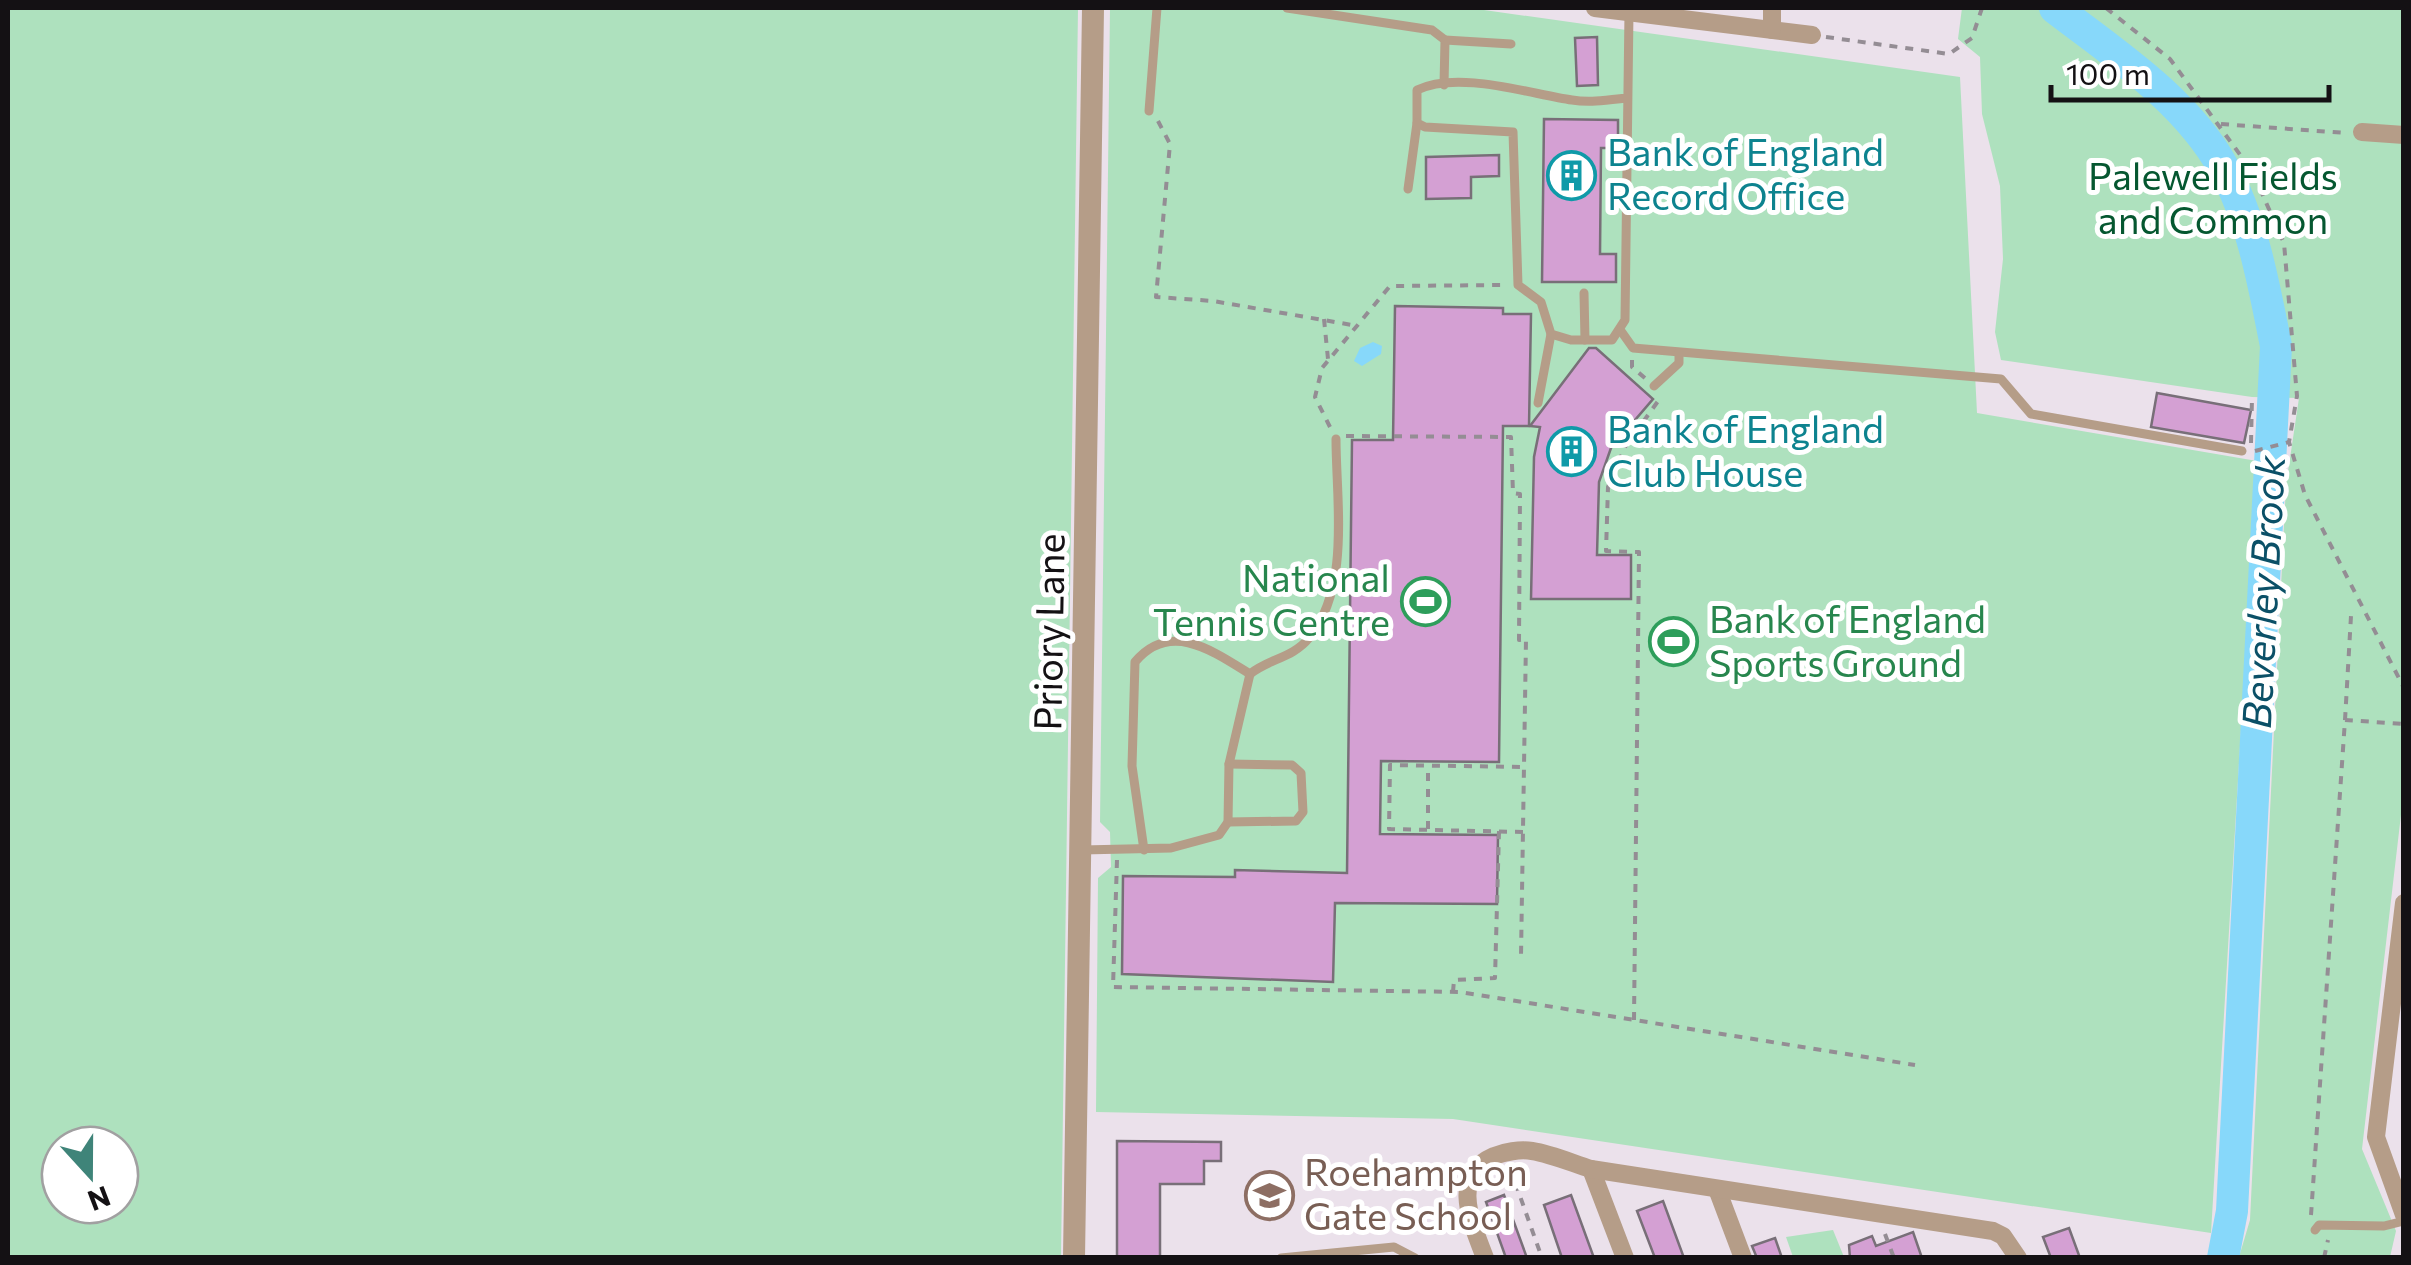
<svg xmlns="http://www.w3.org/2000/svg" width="2411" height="1265" viewBox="0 0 2411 1265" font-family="Commissioner,sans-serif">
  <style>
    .green { fill: #aee1be; fill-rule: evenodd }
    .water { fill: #87d8fa }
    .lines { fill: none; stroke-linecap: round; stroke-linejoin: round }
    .river { stroke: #87d8fa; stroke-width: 32 }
    .building { fill: #d4a0d3; stroke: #786f78; stroke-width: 2.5 }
    .path { stroke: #948d94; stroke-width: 4; stroke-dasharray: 8 8; stroke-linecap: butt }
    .service { stroke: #b59d88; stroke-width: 9 }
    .minor { stroke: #b59d88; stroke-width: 18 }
    .tertiary { stroke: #b59d88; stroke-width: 22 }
    .labels { text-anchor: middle; stroke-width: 10; stroke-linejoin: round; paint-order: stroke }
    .culture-label { font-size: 38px; fill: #0d838f; stroke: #fff; text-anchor: start }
    .park-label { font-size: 38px; fill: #055730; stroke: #fff }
    .leisure-label { font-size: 38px; fill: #27864d; stroke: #fff; text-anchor: end }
    .street-label { font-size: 38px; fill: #141114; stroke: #fff }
    .education-label { font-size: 38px; fill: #785e54; stroke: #fff; text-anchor: start }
    .water-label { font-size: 40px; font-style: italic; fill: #0b5067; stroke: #fff }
  </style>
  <rect width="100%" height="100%" fill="#ebe1eb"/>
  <g class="green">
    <path d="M8,8H1078L1061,1257H8ZM60,1145H120V1205H60Z"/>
    <polygon points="1110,8 1470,8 1960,77 1977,413 2257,461 2211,1233 1453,1119 1096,1112 1098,878 1111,867 1110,832 1100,822"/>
    <polygon points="1962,8 2403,8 2404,789 2362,1149 2396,1231 2390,1257 2239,1257 2250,1220 2286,485 2299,398 2252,397 2001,360 1995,332 2003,259 2000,186 1982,114 1980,57 1958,39"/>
    <polygon points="1833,1230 1844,1257 1793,1257 1786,1237"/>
  </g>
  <polygon class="water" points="1373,342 1382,346 1381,354 1362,366 1354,361 1360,348"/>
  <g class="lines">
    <path class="river" d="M2055,8C2115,54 2185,99 2223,167C2253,221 2264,286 2276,346L2232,1211L2223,1258"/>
  </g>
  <g class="building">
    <polygon points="1597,37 1598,85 1577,86 1575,38"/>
    <polygon points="1544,119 1618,120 1618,148 1601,148 1600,254 1616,254 1616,282 1542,282"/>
    <polygon points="1499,155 1499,176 1471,177 1471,198 1426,199 1426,157"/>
    <polygon points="1395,306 1503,308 1503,314 1531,314 1529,426 1503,426 1499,762 1381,761 1380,834 1498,835 1497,904 1335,903 1333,982 1122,974 1123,876 1235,877 1235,870 1347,873 1352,440 1393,440"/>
    <polygon points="1589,348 1596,348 1653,399 1611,448 1599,482 1597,555 1631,555 1631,599 1531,599 1534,457 1540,427 1530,426"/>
    <polygon points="2157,393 2251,410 2244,443 2151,427"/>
    <polygon points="1117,1141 1221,1142 1221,1161 1204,1161 1204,1184 1160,1184 1160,1258 1117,1258"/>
    <polygon points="1504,1195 1527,1258 1506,1258 1486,1202"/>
    <polygon points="1571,1195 1594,1258 1562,1258 1544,1205"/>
    <polygon points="1663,1201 1684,1258 1655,1258 1637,1211"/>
    <polygon points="2069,1228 2080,1258 2051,1258 2043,1237"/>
    <polygon points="1913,1232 1922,1258 1850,1258 1849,1245 1872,1236 1876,1246"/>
    <polygon points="1775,1238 1782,1258 1757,1258 1752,1246"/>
  </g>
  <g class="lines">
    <g class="path">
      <polyline points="2106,8 2170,59 2252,171 2284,243 2297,396 2289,442 2305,495 2404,688"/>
      <polyline points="1826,37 1949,54 1972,38 1982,8"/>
      <polyline points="1158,121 1170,144 1156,297 1213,301 1358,326"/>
      <polyline points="2221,124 2346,133"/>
      <polyline points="1324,319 1328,359"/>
      <polyline points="1632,360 1632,367 1646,379"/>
      <polyline points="1330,427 1315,397 1322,368 1390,286 1505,285"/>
      <polyline points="1346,436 1511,437 1513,493 1520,494 1519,640 1526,639 1521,956"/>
      <polyline points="2251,443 2252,397"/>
      <polyline points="2255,451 2289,442"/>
      <polyline points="2345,720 2351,616"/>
      <polyline points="1428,829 1428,765"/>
      <polyline points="1523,832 1389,829 1390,765 1524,767"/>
      <polyline points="1117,860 1113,987 1460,992 1915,1065"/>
      <polyline points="1453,992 1454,980 1495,978 1499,831"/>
      <polyline points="1634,1020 1639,552 1606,551 1608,487 1625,447 1661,397"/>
      <polyline points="1510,1168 1542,1258"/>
      <polyline points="2311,1215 2345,720 2404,724"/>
      <polyline points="1885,1234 1894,1258"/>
      <polyline points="2324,1258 2328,1240"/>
    </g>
    <g class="service">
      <polyline points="1287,8 1432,30 1445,40 1444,85"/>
      <polyline points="1445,40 1511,44"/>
      <path d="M1627,98C1609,100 1590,103 1572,100C1530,94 1458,70 1417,90V123L1425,127L1513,132L1518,285L1541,302L1551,334L1571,340H1612L1625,320L1629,12"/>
      <polyline points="1149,111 1157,8"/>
      <polyline points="1408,189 1417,123"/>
      <polyline points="1584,293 1585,340"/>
      <polyline points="1621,331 1633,348 2001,379 2031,414 2242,451"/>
      <polyline points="1654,386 1679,363 1679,353"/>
      <polyline points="1538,403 1551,334"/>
      <polyline points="1228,822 1296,821 1303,812 1301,773 1292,765 1229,764"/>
      <polyline points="1082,850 1171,848 1219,835 1228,822 1229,764 1250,674"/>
      <path d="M1144,850L1132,766L1135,662C1170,620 1213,651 1250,674C1268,659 1293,658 1309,638C1351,587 1336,500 1336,439"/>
      <polyline points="2315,1230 2319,1225 2384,1226 2404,1221"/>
      <polyline points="1281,1258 1394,1247 1415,1258"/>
    </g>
    <g class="minor">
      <polyline points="1595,8 1812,35"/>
      <polyline points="1772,30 1772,8"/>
      <polyline points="2362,132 2404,135"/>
      <polyline points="2404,903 2376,1137 2404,1215"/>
      <polyline points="1591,1169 1625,1258"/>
      <polyline points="1717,1189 1743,1258"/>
      <path d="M1485,1258C1472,1223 1449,1176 1494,1156C1504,1152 1520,1149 1532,1151C1551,1154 1572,1163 1591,1169L1993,1231L2003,1236L2018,1258"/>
    </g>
    <polyline class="tertiary" points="1074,1258 1093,8"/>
  </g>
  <defs>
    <symbol id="building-ring" viewBox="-11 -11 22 22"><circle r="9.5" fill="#fff" stroke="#0f9aa8" stroke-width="1.5"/><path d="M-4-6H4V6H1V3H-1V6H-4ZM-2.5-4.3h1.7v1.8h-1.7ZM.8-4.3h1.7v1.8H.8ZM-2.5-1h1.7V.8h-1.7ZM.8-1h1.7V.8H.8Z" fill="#0f9aa8"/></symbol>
    <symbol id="stadium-ring" viewBox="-11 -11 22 22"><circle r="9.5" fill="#fff" stroke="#2e9e5b" stroke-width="1.5"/><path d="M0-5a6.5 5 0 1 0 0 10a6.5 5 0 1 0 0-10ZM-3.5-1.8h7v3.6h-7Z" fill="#2e9e5b"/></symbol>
    <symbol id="school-ring" viewBox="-11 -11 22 22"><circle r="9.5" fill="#fff" stroke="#8d6e63" stroke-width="1.5"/><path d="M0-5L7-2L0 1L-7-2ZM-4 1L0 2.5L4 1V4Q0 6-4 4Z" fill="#8d6e63"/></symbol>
  </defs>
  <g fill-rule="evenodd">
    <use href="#building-ring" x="1544" y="148" width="55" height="55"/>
    <use href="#building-ring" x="1544" y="424" width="55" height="55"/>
    <use href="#stadium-ring" x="1398" y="574" width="55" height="55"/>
    <use href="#stadium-ring" x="1646" y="614" width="55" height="55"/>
    <use href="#school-ring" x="1242" y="1168" width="55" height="55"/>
  </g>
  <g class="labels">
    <g class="culture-label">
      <text x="1607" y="166">Bank of England<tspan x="1607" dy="44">Record Office</tspan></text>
      <text x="1607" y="443">Bank of England<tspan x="1607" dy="44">Club House</tspan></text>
    </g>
    <g class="park-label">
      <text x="2213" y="190">Palewell Fields<tspan x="2213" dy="44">and Common</tspan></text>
    </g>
    <g class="leisure-label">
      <text x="1390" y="592">National<tspan x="1390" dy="44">Tennis Centre</tspan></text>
      <text x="1709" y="633" text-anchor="start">Bank of England<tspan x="1709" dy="44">Sports Ground</tspan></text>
    </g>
    <g class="street-label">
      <text transform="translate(1050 632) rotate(-89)" y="13">Priory Lane</text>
    </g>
    <g class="education-label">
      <text x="1304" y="1186">Roehampton<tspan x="1304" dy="44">Gate School</tspan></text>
    </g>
    <g class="water-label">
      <text transform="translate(2264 592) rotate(-87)" y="14">Beverley Brook</text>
    </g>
  </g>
  <rect width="2411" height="1265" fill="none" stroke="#141114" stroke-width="20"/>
  <g transform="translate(90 1175) rotate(159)"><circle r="48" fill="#ffffff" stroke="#a1a0a1" stroke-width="2.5"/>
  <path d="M0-8L18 38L0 25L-18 38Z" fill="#3f8479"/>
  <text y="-15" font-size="28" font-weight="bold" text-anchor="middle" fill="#141114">N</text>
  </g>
  <path d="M2051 85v15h278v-15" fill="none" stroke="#141114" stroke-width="5"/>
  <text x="2066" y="85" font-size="30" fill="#141114" stroke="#ffffff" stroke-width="8" paint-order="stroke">100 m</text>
</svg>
